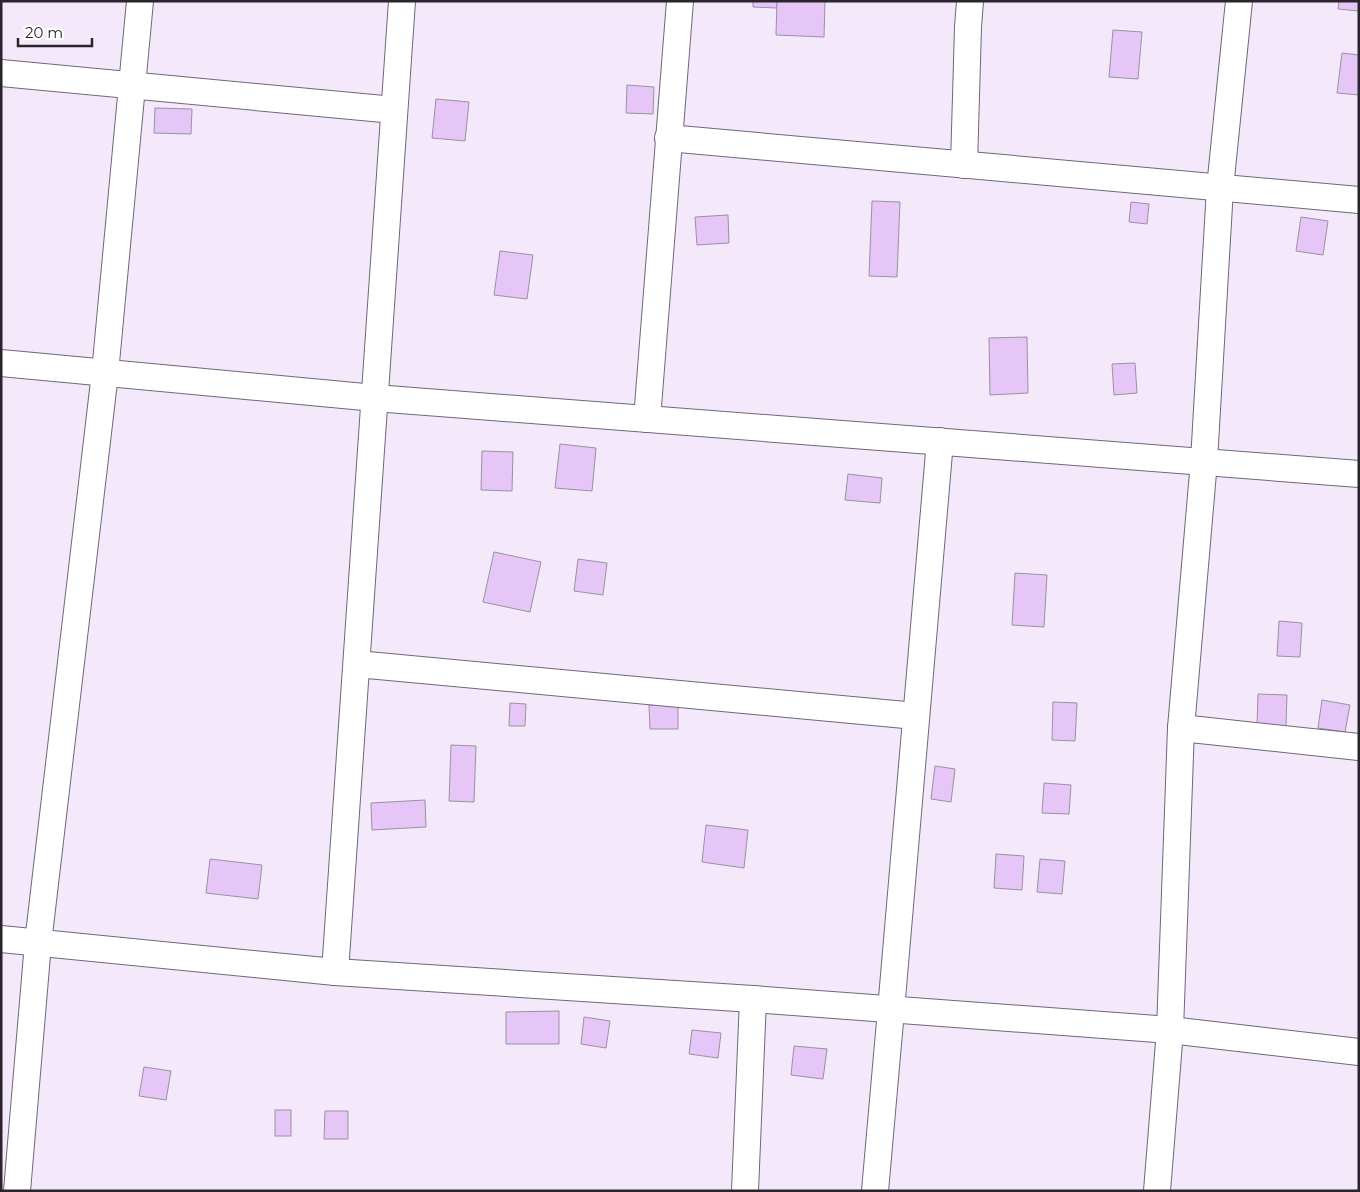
<svg xmlns="http://www.w3.org/2000/svg" width="1360" height="1192" viewBox="0 0 1360 1192" font-family="Montserrat,sans-serif">
  <style>
    .building { fill: #e5c6f6; stroke: #9b91a1 }
    .lines { fill: none; stroke-linecap: round; stroke-linejoin: round }
    .street-casing { stroke: #706776; stroke-width: 28 }
    .street { stroke: #fff; stroke-width: 26 }
  </style>
  <rect width="100%" height="100%" fill="#f4e9fa"/>
  <g class="building">
    <polygon points="753,1 777,1 777,8 753,7"/>
    <polygon points="777,1 825,1 824,37 776,35"/>
    <polygon points="1339,1 1359,1 1359,11 1338,9"/>
    <polygon points="1113,30 1142,32 1138,79 1109,77"/>
    <polygon points="1342,53 1359,55 1359,95 1337,93"/>
    <polygon points="627,85 654,87 653,114 626,113"/>
    <polygon points="436,99 469,102 465,141 432,138"/>
    <polygon points="155,108 192,109 191,134 154,133"/>
    <polygon points="872,201 900,202 897,277 869,276"/>
    <polygon points="1131,202 1149,204 1147,224 1129,222"/>
    <polygon points="728,215 729,243 697,245 695,217"/>
    <polygon points="1301,217 1328,221 1323,255 1296,251"/>
    <polygon points="500,251 533,255 527,299 494,295"/>
    <polygon points="1027,337 1028,393 990,395 989,338"/>
    <polygon points="1135,363 1137,393 1114,395 1112,364"/>
    <polygon points="560,444 596,448 592,491 555,488"/>
    <polygon points="482,451 513,452 512,491 481,490"/>
    <polygon points="848,474 882,478 880,503 845,500"/>
    <polygon points="494,552 541,562 530,612 483,602"/>
    <polygon points="578,559 607,563 603,595 574,591"/>
    <polygon points="1015,573 1047,575 1044,627 1012,625"/>
    <polygon points="1279,621 1302,623 1300,657 1277,656"/>
    <polygon points="1258,694 1287,695 1286,726 1257,725"/>
    <polygon points="1322,700 1350,705 1345,732 1318,728"/>
    <polygon points="1053,702 1077,703 1075,741 1052,740"/>
    <polygon points="510,703 526,704 525,726 509,726"/>
    <polygon points="649,705 678,705 678,729 650,729"/>
    <polygon points="451,745 476,746 474,802 449,801"/>
    <polygon points="935,766 955,769 951,802 931,799"/>
    <polygon points="1044,783 1071,785 1069,814 1042,813"/>
    <polygon points="425,800 426,827 372,830 371,803"/>
    <polygon points="706,825 748,830 744,868 702,862"/>
    <polygon points="996,854 1024,856 1022,890 994,888"/>
    <polygon points="210,859 262,865 258,899 206,893"/>
    <polygon points="1040,859 1065,861 1062,894 1037,892"/>
    <polygon points="559,1011 559,1044 506,1044 506,1012"/>
    <polygon points="584,1017 610,1021 606,1048 581,1044"/>
    <polygon points="692,1030 721,1033 718,1058 689,1054"/>
    <polygon points="794,1046 827,1049 823,1079 791,1075"/>
    <polygon points="144,1067 171,1071 166,1100 139,1096"/>
    <rect x="275" y="1110" width="16" height="26"/>
    <polygon points="325,1111 348,1111 348,1139 324,1139"/>
  </g>
  <g class="lines">
    <defs>
      <g id="street">
        <polyline points="1,73 394,110"/>
        <polyline points="668,138 1359,200"/>
        <polyline points="964,165 968,27 970,1"/>
        <polyline points="1,363 375,398 1359,474"/>
        <polyline points="647,419 680,1"/>
        <polyline points="357,664 916,716"/>
        <polyline points="1181,728 1359,747"/>
        <polyline points="1,939 335,972 753,999 1170,1030 1359,1052"/>
        <polyline points="335,972 402,1"/>
        <polyline points="17,1191 38,943 105,373 140,1"/>
        <polyline points="745,1191 753,999"/>
        <polyline points="875,1191 891,1010 940,441"/>
        <polyline points="1157,1191 1170,1030 1181,728 1204,461 1220,188 1239,1"/>
      </g>
    </defs>
    <use href="#street" class="street-casing"/>
    <use href="#street" class="street"/>
  </g>
  <rect width="1360" height="1192" fill="none" stroke="#2a252c" stroke-width="5"/>
  <path d="M18 38v8h74v-8" fill="none" stroke="#2a252c" stroke-width="2.5"/>
  <text x="25" y="38" font-size="15" fill="#2a252c" stroke="#ffffff" stroke-width="4" paint-order="stroke">20 m</text>
</svg>
